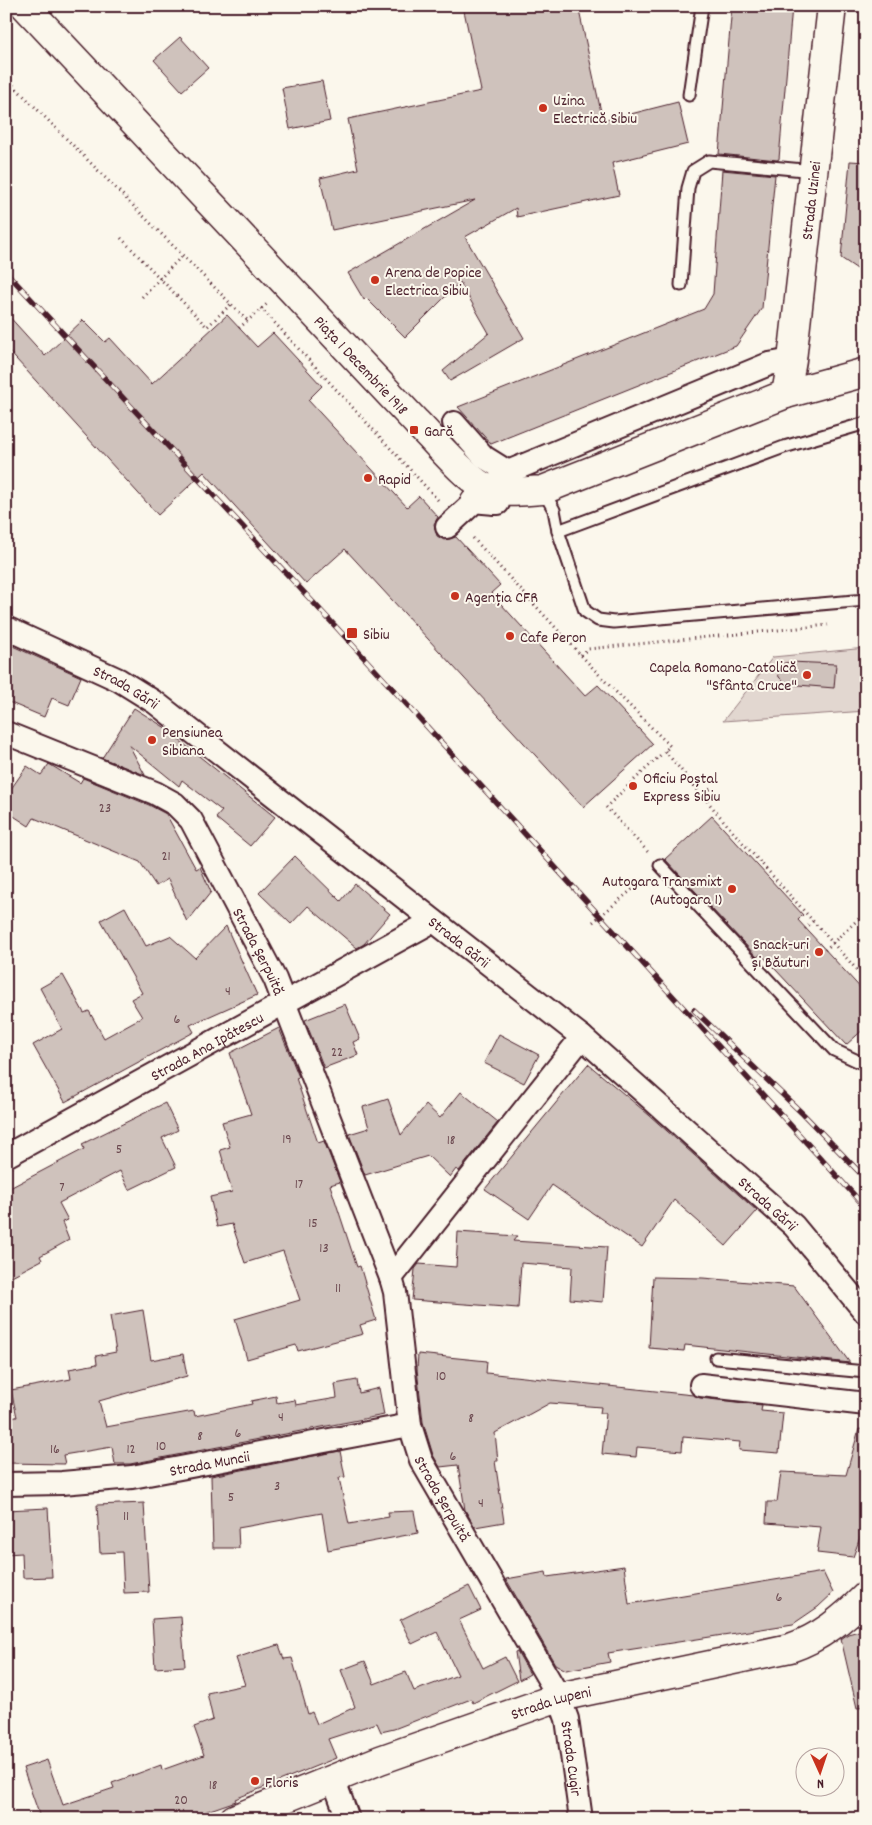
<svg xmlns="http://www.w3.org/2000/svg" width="872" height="1825" viewBox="0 0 872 1825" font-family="Dekko,sans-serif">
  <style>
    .green { fill: #e2d7d0; stroke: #967b7e }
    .building { fill: #cfc2bc; stroke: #4a1f2b }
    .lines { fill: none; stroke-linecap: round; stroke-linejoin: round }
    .lane-casing { stroke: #4a1f2b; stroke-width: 15 }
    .street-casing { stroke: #4a1f2b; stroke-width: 26 }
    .secondary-casing { stroke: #4a1f2b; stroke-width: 31 }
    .path { stroke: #4a1f2b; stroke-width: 3; stroke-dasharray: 1 4; stroke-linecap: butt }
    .lane { stroke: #fbf7ec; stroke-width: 11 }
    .street { stroke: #fbf7ec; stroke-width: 22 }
    .secondary { stroke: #fbf7ec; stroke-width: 28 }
    .rail-casing { stroke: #4a1f2b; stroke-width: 5.5 }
    .rail { stroke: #fbf7ec; stroke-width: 4; stroke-dasharray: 11; stroke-linecap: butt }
    .poi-dot { fill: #c8321e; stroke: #fbf7ec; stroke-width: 2 }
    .labels { text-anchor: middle; stroke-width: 4; stroke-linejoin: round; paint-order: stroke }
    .number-label { font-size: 14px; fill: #6b484f }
    .poi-label { font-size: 16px; fill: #4a1f2b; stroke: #fbf7ec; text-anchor: start }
    .street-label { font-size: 16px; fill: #4a1f2b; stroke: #fbf7ec }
  </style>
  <rect width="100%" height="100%" fill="#fbf7ec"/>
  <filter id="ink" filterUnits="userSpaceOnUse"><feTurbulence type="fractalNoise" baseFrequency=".02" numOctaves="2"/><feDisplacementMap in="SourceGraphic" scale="10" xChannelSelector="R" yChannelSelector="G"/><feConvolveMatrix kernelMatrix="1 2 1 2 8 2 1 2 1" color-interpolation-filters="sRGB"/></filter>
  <g filter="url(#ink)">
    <polygon class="green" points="866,648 866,711 723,721 773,657"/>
    <g class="building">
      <polygon points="463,6 578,6 603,121 678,102 688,144 612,163 619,195 517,217 516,208 465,237 524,338 450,381 443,371 489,333 460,282 405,337 366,298 364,300 348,273 475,200 332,230 320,178 358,169 348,119 481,91"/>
      <polygon points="732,6 792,6 779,159 777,160 719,154"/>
      <polygon points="180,37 208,68 182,91 154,60"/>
      <polygon points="322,81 330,121 290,129 282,88"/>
      <polygon points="850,161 866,162 866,275 841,258"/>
      <polygon points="722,170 775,175 762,308 736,346 491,444 458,407 704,309 713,294"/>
      <polygon points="6,313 45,356 83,320 105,342 110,338 152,384 227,315 257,347 273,333 322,386 308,400 407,507 419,496 438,517 434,524 437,536 444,540 456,537 500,585 491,593 585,696 598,685 653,744 583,807 345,549 306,584 204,472 158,515 6,348"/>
      <polygon points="6,643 81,677 69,705 52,698 44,717 6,701"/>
      <polygon points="790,662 836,664 834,688 786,684 779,677 778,673 780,664"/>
      <polygon points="134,708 169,730 169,732 275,817 250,846 216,818 222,811 182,780 179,786 129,745 145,775 102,758"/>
      <polygon points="49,764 80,783 83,778 149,805 166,814 196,869 200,867 211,892 187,922 168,879 156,886 140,862 34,818 29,826 6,811 6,796 27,766 41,775"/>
      <polygon points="712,816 803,915 798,920 866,994 866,1027 846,1045 761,954 757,957 665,859"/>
      <polygon points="295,856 341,901 355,884 390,914 364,944 357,948 308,906 291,924 259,893"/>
      <polygon points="125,907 146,946 170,936 195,958 226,926 257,995 190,1025 194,1032 65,1102 33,1045 62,1029 40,988 63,975 84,1013 89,1011 104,1038 142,1017 131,999 142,993 101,920"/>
      <polygon points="345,1004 360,1039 353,1042 358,1055 324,1068 305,1020"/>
      <polygon points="279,1028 299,1077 296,1078 318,1143 324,1141 340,1182 330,1185 357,1267 360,1266 376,1320 360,1325 363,1334 298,1351 296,1345 247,1359 235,1319 300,1300 283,1251 245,1263 232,1224 217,1227 210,1197 232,1192 220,1150 230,1147 222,1122 251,1114 230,1053"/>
      <polygon points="499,1034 539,1055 524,1083 484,1063"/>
      <polygon points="588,1064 649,1115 757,1211 726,1246 674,1200 642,1247 552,1185 529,1219 485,1189"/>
      <polygon points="461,1092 498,1122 459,1171 456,1169 450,1177 428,1156 365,1175 349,1134 369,1128 363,1107 388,1099 401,1135 426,1105 440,1118"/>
      <polygon points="165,1103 178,1130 162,1138 176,1167 129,1190 120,1171 59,1203 68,1220 62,1222 69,1240 40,1256 42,1260 6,1279 6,1190 84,1149 82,1144"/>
      <polygon points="458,1232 517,1236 513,1241 607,1247 603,1302 570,1299 572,1267 521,1263 518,1308 412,1300 415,1269 419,1264 456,1267"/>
      <polygon points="653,1277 703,1278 794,1286 850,1363 685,1345 684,1351 649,1348"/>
      <polygon points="143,1310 151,1360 183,1354 187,1376 99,1401 106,1427 194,1411 195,1416 252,1404 251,1401 276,1396 277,1403 295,1400 296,1405 337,1398 335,1384 357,1380 359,1393 379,1388 384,1415 130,1464 115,1464 112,1447 63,1455 65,1464 6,1463 6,1418 17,1417 11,1390 71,1379 69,1369 97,1364 96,1356 116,1352 110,1316"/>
      <polygon points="418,1354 487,1361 486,1373 693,1395 700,1398 762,1405 761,1411 783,1413 779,1453 739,1450 740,1442 683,1437 682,1451 637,1447 636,1457 602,1454 606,1413 600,1413 601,1407 550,1403 495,1433 498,1461 495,1461 504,1522 475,1527 465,1510 458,1465 440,1467 433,1455 423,1422 417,1369"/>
      <polygon points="859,1429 866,1430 866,1521 853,1557 817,1553 821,1527 766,1523 767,1502 777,1502 781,1472 846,1475"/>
      <polygon points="340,1451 345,1477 339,1478 349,1524 389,1517 388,1512 414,1511 418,1533 328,1550 322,1513 238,1528 239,1548 213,1548 211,1476"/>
      <polygon points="144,1503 149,1592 124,1593 122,1552 100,1553 97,1505"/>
      <polygon points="48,1508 52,1577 23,1578 22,1553 6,1554 6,1510"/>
      <polygon points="624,1566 629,1604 823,1572 833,1593 818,1607 793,1624 608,1653 610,1662 566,1670 555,1664 506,1579 546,1572 547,1577"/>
      <polygon points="469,1586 481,1610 459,1620 483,1668 505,1657 517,1681 473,1703 471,1699 394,1729 381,1732 377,1723 328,1739 336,1758 235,1799 236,1801 184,1819 36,1819 36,1815 39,1814 23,1768 47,1760 63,1805 114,1788 112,1783 161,1765 162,1770 204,1755 194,1727 213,1720 207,1693 245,1685 236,1658 254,1652 279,1645 284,1659 292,1658 308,1714 312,1712 317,1724 355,1707 341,1670 365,1661 374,1684 406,1672 414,1691 458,1675 437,1632 412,1644 400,1620"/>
      <polygon points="181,1617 185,1666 155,1668 152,1619"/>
      <polygon points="866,1629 866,1707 857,1708 841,1639 848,1634"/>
      <polygon points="517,1651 530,1674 519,1680 515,1652"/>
    </g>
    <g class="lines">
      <defs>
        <g id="lane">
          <polyline points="689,95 702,6"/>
          <polyline points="681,285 688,188 693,171 709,161 814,171"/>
          <polyline points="543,490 554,510 558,531 585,611 598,620 614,622 866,600"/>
          <polyline points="558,531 784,447 866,423"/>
          <polyline points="660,865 834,1050 866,1065"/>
          <polyline points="716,1358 866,1372"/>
        </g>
        <g id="street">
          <polyline points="454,423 484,457 508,472"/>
          <polyline points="498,503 495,503 499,481 508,472 769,364 792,360"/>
          <polyline points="447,527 474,502 472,501 495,503"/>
          <path id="s1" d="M6,628L119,680L156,703L582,1037L794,1226L866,1313"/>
          <path id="s2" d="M6,733L155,793L175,804L191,820L275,979L391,1278L395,1292L410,1425L421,1460L559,1697L567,1719L581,1819"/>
          <path id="s3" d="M6,1156L433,921"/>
          <polyline points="391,1278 582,1037"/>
          <polyline points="701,1385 866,1404"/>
          <path id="s4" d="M6,1484L62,1483L132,1477L410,1425"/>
          <polyline points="333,1778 348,1819"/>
        </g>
        <g id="secondary">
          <path id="s5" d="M25,6L416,422C433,439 469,483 489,489C507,494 525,491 543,490L786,394L866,372"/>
          <path id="s6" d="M786,394L792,360L832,6"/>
          <path id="s7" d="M234,1819L380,1760L559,1697L790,1648C820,1638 843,1619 866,1596"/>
        </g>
      </defs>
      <use href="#lane" class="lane-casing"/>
      <use href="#street" class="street-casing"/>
      <use href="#secondary" class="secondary-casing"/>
      <g class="path">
        <polyline points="6,78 247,320"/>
        <polyline points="121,238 207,327 231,304"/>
        <polyline points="142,297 183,255"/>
        <polyline points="261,308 438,500"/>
        <polyline points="239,328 267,304"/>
        <polyline points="473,538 603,679 670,746 606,807 648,852"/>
        <polyline points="581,655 588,649 828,625"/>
        <polyline points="665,751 734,833 866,980"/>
        <polyline points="702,796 713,787"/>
        <polyline points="593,922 646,878"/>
        <polyline points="805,929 813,921"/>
        <polyline points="825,950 866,912"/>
      </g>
      <use href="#lane" class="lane"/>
      <use href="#street" class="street"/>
      <use href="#secondary" class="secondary"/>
      <defs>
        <g id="rail">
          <polyline points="6,272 337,628 866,1208"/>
          <polyline points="694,1010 803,1114 866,1179"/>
        </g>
      </defs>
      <use href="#rail" class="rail-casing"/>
      <use href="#rail" class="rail"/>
    </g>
  </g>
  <g class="poi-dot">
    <circle cx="543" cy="108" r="5"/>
    <circle cx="375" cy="280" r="5"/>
    <rect x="409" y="425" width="10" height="10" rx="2.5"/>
    <circle cx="368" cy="478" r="5"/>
    <circle cx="455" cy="596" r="5"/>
    <rect x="346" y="627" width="12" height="12" rx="2.5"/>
    <circle cx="510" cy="636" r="5"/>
    <circle cx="807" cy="675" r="5"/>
    <circle cx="152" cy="740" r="5"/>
    <circle cx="633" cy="786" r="5"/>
    <circle cx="732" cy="889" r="5"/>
    <circle cx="819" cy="952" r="5"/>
    <circle cx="255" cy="1781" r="5"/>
  </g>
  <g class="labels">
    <g class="number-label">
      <text x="105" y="812">23</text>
      <text x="166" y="860">21</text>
      <text x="228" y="995">4</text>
      <text x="177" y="1023">6</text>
      <text x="337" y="1056">22</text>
      <text x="287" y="1143">19</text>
      <text x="451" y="1144">18</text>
      <text x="119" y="1153">5</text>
      <text x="299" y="1188">17</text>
      <text x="62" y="1191">7</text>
      <text x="313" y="1227">15</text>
      <text x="324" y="1252">13</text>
      <text x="338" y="1292">11</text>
      <text x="441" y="1380">10</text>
      <text x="281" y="1421">4</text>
      <text x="471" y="1422">8</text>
      <text x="238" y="1437">6</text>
      <text x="200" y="1440">8</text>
      <text x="161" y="1450">10</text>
      <text x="55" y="1453">16</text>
      <text x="131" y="1453">12</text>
      <text x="453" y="1460">6</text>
      <text x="277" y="1490">3</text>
      <text x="231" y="1501">5</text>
      <text x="481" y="1507">4</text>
      <text x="126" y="1520">11</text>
      <text x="779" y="1601">6</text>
      <text x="213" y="1789">18</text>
      <text x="181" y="1804">20</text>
    </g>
    <g class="poi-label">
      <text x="553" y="105">Uzina<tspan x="553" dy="18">Electrică Sibiu</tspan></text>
      <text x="385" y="277">Arena de Popice<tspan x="385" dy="18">Electrica Sibiu</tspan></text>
      <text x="424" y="436">Gară</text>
      <text x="378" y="484">Rapid</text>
      <text x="465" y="602">Agenția CFR</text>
      <text x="363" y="639">Sibiu</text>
      <text x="520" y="642">Cafe Peron</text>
      <text x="797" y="672" text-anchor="end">Capela Romano-Catolică<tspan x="797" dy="18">"Sfânta Cruce"</tspan></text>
      <text x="162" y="737">Pensiunea<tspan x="162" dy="18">Sibiana</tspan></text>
      <text x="643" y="783">Oficiu Poștal<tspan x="643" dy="18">Express Sibiu</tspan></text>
      <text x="722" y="886" text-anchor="end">Autogara Transmixt<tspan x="722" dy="18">(Autogara 1)</tspan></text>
      <text x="809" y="949" text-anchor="end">Snack-uri<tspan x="809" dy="18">și Băuturi</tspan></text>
      <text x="265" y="1787">Floris</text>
    </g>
    <g class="street-label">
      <text dy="6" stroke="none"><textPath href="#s6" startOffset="195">Strada Uzinei</textPath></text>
      <text dy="6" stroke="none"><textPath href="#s5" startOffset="492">Piața 1 Decembrie 1918</textPath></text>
      <text dy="6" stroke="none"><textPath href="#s1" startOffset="134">Strada Gării</textPath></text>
      <text dy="6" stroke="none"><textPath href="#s1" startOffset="554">Strada Gării</textPath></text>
      <text dy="6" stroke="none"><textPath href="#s2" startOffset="354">Strada Șerpuită</textPath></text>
      <text dy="6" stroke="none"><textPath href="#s3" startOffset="229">Strada Ana Ipătescu</textPath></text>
      <text dy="6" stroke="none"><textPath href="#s1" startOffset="959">Strada Gării</textPath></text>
      <text dy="6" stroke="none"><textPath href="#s4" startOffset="205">Strada Muncii</textPath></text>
      <text dy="6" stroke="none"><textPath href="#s2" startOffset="936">Strada Șerpuită</textPath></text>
      <text dy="6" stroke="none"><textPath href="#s7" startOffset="338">Strada Lupeni</textPath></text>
      <text dy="6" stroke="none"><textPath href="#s2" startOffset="1229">Strada Cugir</textPath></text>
    </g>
  </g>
  <rect width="872" height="1825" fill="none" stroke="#fbf7ec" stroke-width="25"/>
  <rect x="12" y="12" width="847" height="1800" fill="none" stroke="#4a1f2b" stroke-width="2" filter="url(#ink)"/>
  <g transform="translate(820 1772) rotate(177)"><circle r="24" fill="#fbf7ec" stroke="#b4a19f"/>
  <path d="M0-4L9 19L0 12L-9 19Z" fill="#c8321e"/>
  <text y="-8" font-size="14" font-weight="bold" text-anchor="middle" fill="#4a1f2b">N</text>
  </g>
</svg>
